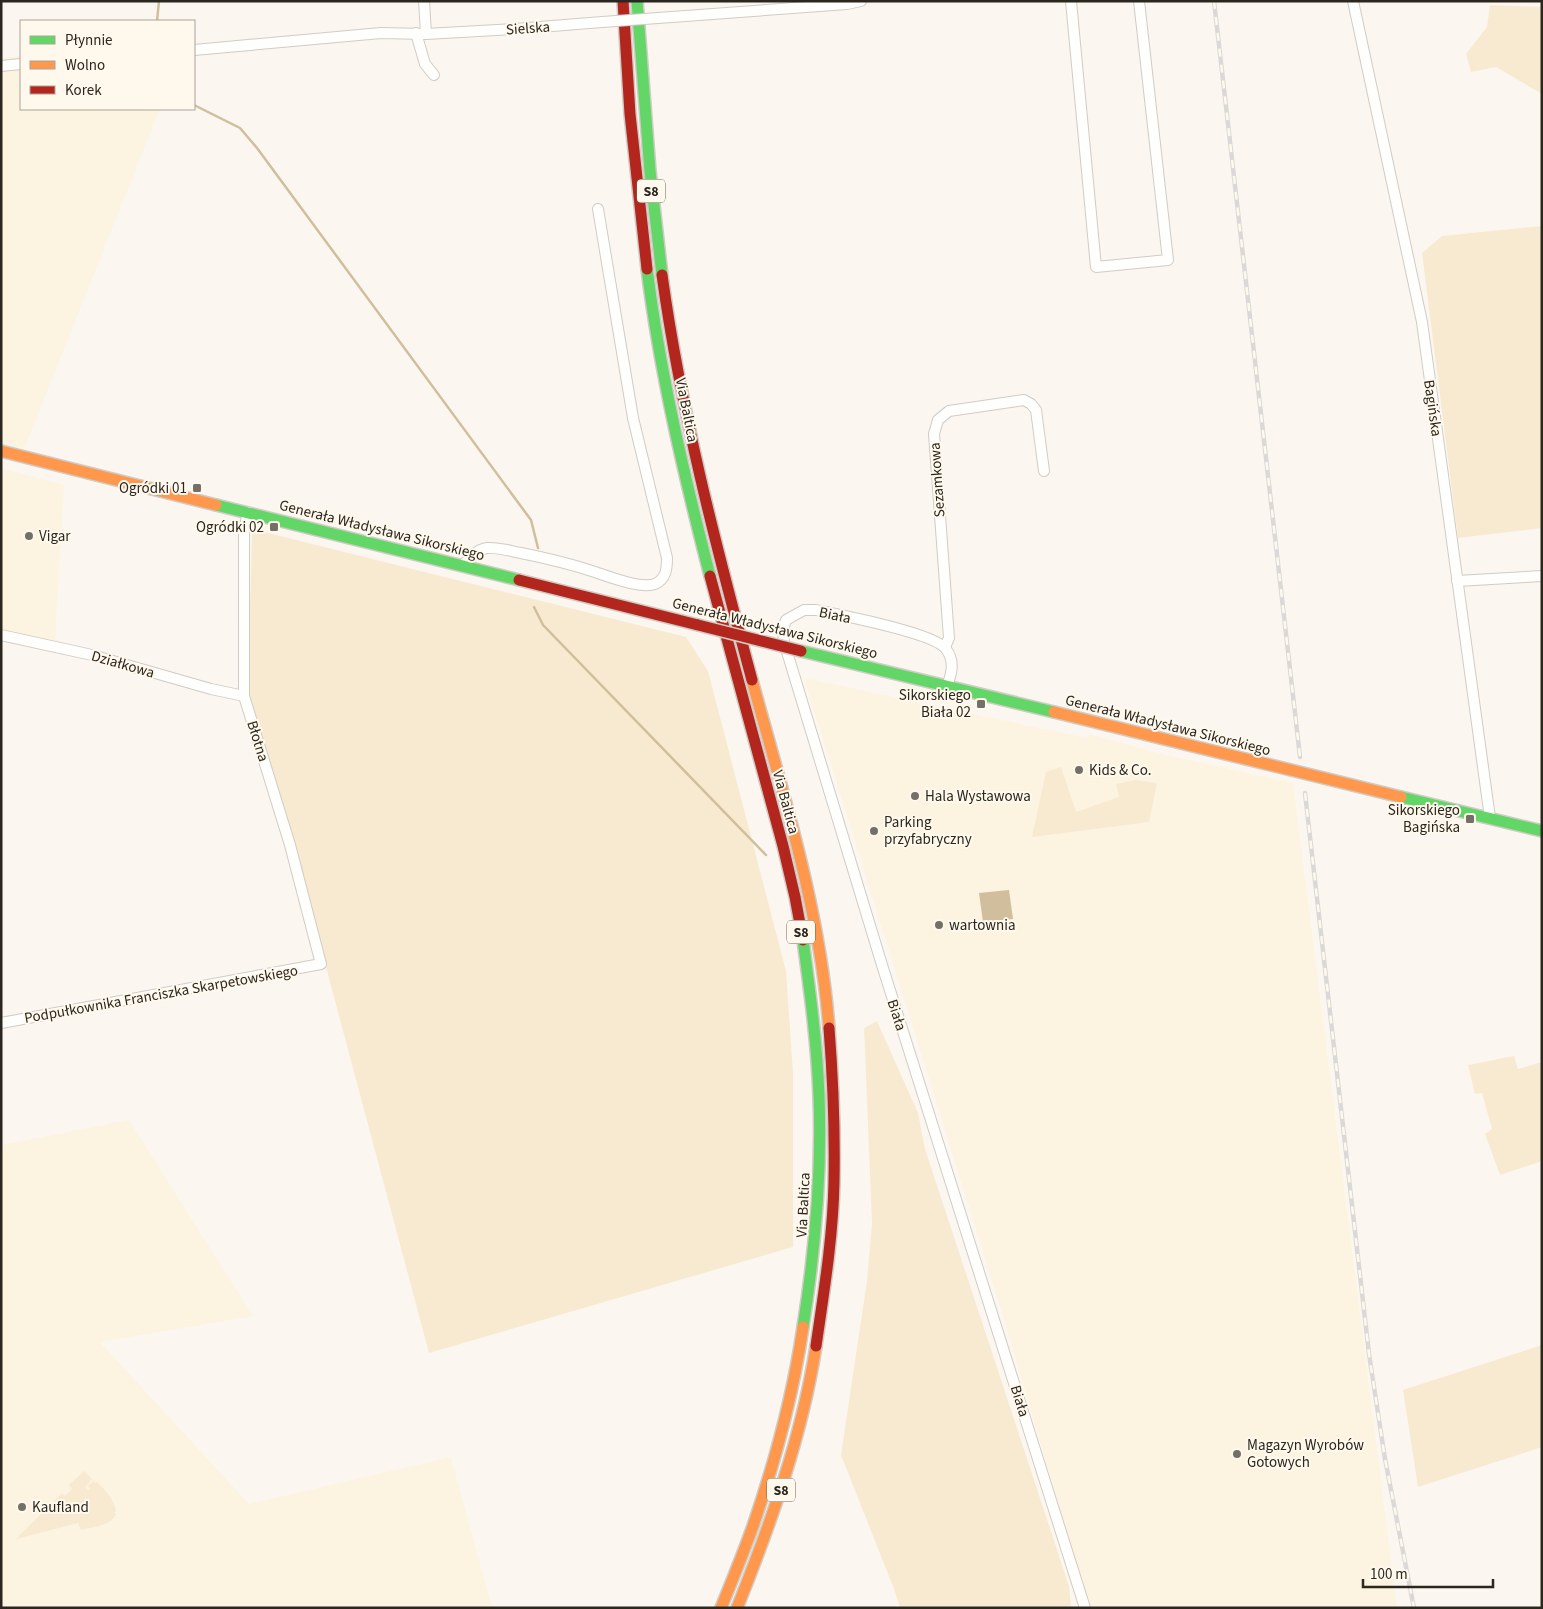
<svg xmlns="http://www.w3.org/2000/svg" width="1543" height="1609" viewBox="0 0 1543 1609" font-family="'Source Sans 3',sans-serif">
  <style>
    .built { fill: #fdf3e1 }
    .green { fill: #f8ead1 }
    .water { fill: #d0be9d }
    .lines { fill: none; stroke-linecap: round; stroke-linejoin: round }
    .stream { stroke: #d0be9d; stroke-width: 2.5 }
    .street-casing { stroke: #d0ccc5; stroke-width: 12 }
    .fast-casing { stroke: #d0ccc5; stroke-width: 14 }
    .slow-casing { stroke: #d0ccc5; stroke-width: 14 }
    .jam-casing { stroke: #d0ccc5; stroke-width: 14 }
    .street { stroke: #fefefd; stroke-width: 10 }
    .fast { stroke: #63d668; stroke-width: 11 }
    .slow { stroke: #ff974d; stroke-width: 11 }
    .jam { stroke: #b3261e; stroke-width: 11 }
    .rail-casing { stroke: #dbd9d7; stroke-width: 4.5 }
    .rail { stroke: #fff8ec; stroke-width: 2.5; stroke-dasharray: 8; stroke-linecap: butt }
    .street-bridge-casing { stroke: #d0ccc5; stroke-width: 12; stroke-linecap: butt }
    .jam-bridge-casing { stroke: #d0ccc5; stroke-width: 14; stroke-linecap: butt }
    .street-bridge { stroke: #fefefd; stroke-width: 10 }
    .jam-bridge { stroke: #b3261e; stroke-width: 11 }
    .poi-dot { fill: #747068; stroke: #fff8ec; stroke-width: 2 }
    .labels { text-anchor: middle; stroke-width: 4; stroke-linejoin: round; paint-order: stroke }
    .shield { fill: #fff8ec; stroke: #6b665c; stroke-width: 1 }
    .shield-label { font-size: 14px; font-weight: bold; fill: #2b271f }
    .street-label { font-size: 15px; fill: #2b271f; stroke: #fff8ec }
    .poi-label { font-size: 15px; fill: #2b271f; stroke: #fff8ec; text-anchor: start }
  </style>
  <rect width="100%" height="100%" fill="#fbf7f0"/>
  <g class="built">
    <polygon points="21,56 21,109 160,109 24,449 1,443 1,58"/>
    <polygon points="1,468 64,485 55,641 1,631"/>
    <polygon points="804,678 1087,738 1089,734 1170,756 1293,783 1397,1608 1089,1608 1002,1313"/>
    <polygon points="129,1120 253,1316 100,1342 249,1504 451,1457 492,1608 1,1608 1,1145"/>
  </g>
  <g class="green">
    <polygon points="1490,5 1542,7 1542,94 1496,67 1471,72 1466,54 1487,27"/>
    <polygon points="1542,226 1542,528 1458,538 1422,253 1442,236"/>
    <polygon points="252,529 686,637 708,671 786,971 793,1073 793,1247 429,1353 287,821 248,694"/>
    <polygon points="1061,767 1076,812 1119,797 1116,784 1135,780 1157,783 1149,822 1032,837 1046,772"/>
    <polygon points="877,1021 918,1113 925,1149 1069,1586 1071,1608 900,1608 894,1589 841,1455 867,1281 872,1223 864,1028"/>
    <polygon points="1514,1056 1518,1069 1542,1062 1542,1161 1500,1175 1485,1134 1492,1129 1482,1093 1475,1094 1468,1065"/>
    <polygon points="1542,1345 1542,1447 1418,1487 1403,1390"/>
    <path d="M84,1471L92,1479L85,1487L88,1490L90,1489L88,1486L94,1480V1483L97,1482C106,1491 113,1498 116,1511L114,1512L116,1514C112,1526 92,1527 81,1530L78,1523L16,1539L62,1493L65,1496L72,1489L69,1485Z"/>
  </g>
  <polygon class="water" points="1009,890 1013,919 983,922 979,893"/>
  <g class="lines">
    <g class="stream">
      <polyline points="157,21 159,1"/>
      <polyline points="194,105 240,128 257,148 531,520 538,548"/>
      <polyline points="534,607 543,625 766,855"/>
    </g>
    <defs>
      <g id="street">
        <polyline points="424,1 426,34"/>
        <polyline points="1071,1 1096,267 1168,260 1139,1"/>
        <polyline points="1353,1 1422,322 1490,818"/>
        <polyline points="658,18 847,4 861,1"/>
        <polyline points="416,33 425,64 434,75"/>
        <polyline points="194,50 381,33 426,34 515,29 602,22"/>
        <polyline points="1,66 21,64"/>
        <path d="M462,566C469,559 477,549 487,548C498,547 510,551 521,553C546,558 571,564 595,572C610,577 640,589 655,584C666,579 667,569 667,558L633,418L598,209"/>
        <polyline points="1457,581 1542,576"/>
        <polyline points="1,635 92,655 211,689 244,696"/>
        <polyline points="945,647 949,638 934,434 938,420 949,411 1024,400 1031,404 1036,410 1044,471"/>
        <path d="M947,686C952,673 955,661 946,649C934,633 840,615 816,610H804L786,620L783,629L784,642L882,965L1085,1608"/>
        <polyline points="1,1023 321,964 290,845 244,696 244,530 248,512"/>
      </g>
      <g id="fast">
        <polyline points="637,1 650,171 662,275"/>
        <path d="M647,269C660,373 684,475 710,576"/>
        <polyline points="216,505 519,580"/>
        <polyline points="801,651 1054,712"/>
        <polyline points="1401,797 1542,831"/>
        <path d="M803,940C810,992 817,1043 819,1096C822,1173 815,1251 803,1327"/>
      </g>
      <g id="slow">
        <polyline points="1,451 216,505"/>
        <path d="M752,680C783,794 820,909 829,1028"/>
        <polyline points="1054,712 1401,797"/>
        <path d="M721,1608C732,1581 743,1554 753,1526C775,1462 793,1395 803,1327"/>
        <path d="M737,1608C771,1523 802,1436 816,1346"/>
      </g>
      <g id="jam">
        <polyline points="623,1 630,114 647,269"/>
        <path d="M662,275C681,412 716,546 752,680"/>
        <polyline points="710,576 783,846 795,897 803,940"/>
        <polyline points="519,580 698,625"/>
        <path d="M816,1346C824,1291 833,1237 834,1182C835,1130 833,1079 829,1028"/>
      </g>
    </defs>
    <use href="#street" class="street-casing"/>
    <use href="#fast" class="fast-casing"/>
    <use href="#slow" class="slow-casing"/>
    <use href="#jam" class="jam-casing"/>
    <use href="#street" class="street"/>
    <use href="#fast" class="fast"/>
    <use href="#slow" class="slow"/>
    <use href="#jam" class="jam"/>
    <defs>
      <g id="rail">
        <polyline points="1214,1 1300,757"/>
        <polyline points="1305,793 1369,1354 1385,1459 1414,1608"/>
      </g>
    </defs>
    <use href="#rail" class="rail-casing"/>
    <use href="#rail" class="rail"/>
    <defs>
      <polyline id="street-bridge" points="602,22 658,18"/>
      <polyline id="jam-bridge" points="698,625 801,651"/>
    </defs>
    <use href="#street-bridge" class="street-bridge-casing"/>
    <use href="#jam-bridge" class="jam-bridge-casing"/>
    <use href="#street-bridge" class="street-bridge"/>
    <use href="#jam-bridge" class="jam-bridge"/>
  </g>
  <g class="poi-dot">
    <rect x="192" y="483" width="10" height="10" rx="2.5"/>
    <rect x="269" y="522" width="10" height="10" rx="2.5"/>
    <circle cx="29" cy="536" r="5"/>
    <rect x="976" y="699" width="10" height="10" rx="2.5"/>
    <circle cx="1079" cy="770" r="5"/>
    <circle cx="915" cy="796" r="5"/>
    <rect x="1465" y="814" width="10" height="10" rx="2.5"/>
    <circle cx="874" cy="831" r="5"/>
    <circle cx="939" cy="925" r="5"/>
    <circle cx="1237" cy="1454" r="5"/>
    <circle cx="22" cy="1507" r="5"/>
  </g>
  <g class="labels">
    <g class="shield">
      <rect x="637" y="179.5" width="28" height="23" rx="4"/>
      <rect x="787" y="920.5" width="28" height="23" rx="4"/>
      <rect x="767" y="1478.5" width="28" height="23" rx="4"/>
    </g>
    <g class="shield-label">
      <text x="651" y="196">S8</text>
      <text x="801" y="937">S8</text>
      <text x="781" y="1495">S8</text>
    </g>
    <g class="street-label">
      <text transform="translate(528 28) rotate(-4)" y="5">Sielska</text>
      <text transform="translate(1433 408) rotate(82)" y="5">Bagińska</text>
      <text transform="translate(687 410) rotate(79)" y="5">Via Baltica</text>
      <text transform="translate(937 480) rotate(-94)" y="5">Sezamkowa</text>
      <text transform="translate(382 530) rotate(14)" y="5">Generała Władysława Sikorskiego</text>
      <text transform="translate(835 615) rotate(12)" y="5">Biała</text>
      <text transform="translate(775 628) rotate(14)" y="5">Generała Władysława Sikorskiego</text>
      <text transform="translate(123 664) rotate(16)" y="5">Działkowa</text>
      <text transform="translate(1168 725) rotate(14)" y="5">Generała Władysława Sikorskiego</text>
      <text transform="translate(258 741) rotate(73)" y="5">Błotna</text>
      <text transform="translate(786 802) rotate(75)" y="5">Via Baltica</text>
      <text transform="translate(161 994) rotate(-10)" y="5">Podpułkownika Franciszka Skarpetowskiego</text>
      <text transform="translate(897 1015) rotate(72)" y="5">Biała</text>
      <text transform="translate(803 1205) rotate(-87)" y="5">Via Baltica</text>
      <text transform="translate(1020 1401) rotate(73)" y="5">Biała</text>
    </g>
    <g class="poi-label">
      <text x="187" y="493" text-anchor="end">Ogródki 01</text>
      <text x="264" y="532" text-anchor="end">Ogródki 02</text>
      <text x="39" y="541">Vigar</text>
      <text x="971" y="700" text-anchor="end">Sikorskiego<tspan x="971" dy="17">Biała 02</tspan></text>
      <text x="1089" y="775">Kids &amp; Co.</text>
      <text x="925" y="801">Hala Wystawowa</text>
      <text x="1460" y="815" text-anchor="end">Sikorskiego<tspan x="1460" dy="17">Bagińska</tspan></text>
      <text x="884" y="827">Parking<tspan x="884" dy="17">przyfabryczny</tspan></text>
      <text x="949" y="930">wartownia</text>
      <text x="1247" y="1450">Magazyn Wyrobów<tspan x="1247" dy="17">Gotowych</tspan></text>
      <text x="32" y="1512">Kaufland</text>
    </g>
  </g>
  <rect width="1543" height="1609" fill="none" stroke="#2b271f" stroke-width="5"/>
  <rect x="20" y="20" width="175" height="90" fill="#fff8ec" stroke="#aaa49a"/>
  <rect x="30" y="36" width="25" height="8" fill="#63d668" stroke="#aaa49a"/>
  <text x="65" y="45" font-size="15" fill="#2b271f">Płynnie</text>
  <rect x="30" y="61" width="25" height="8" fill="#ff974d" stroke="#aaa49a"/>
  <text x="65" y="70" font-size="15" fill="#2b271f">Wolno</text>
  <rect x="30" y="86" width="25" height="8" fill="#b3261e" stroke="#aaa49a"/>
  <text x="65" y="95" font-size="15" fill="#2b271f">Korek</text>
  <path d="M1363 1579v8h130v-8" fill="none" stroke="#2b271f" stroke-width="2.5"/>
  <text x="1370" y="1579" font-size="15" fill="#2b271f" stroke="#fff8ec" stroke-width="4" paint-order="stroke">100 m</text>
</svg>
